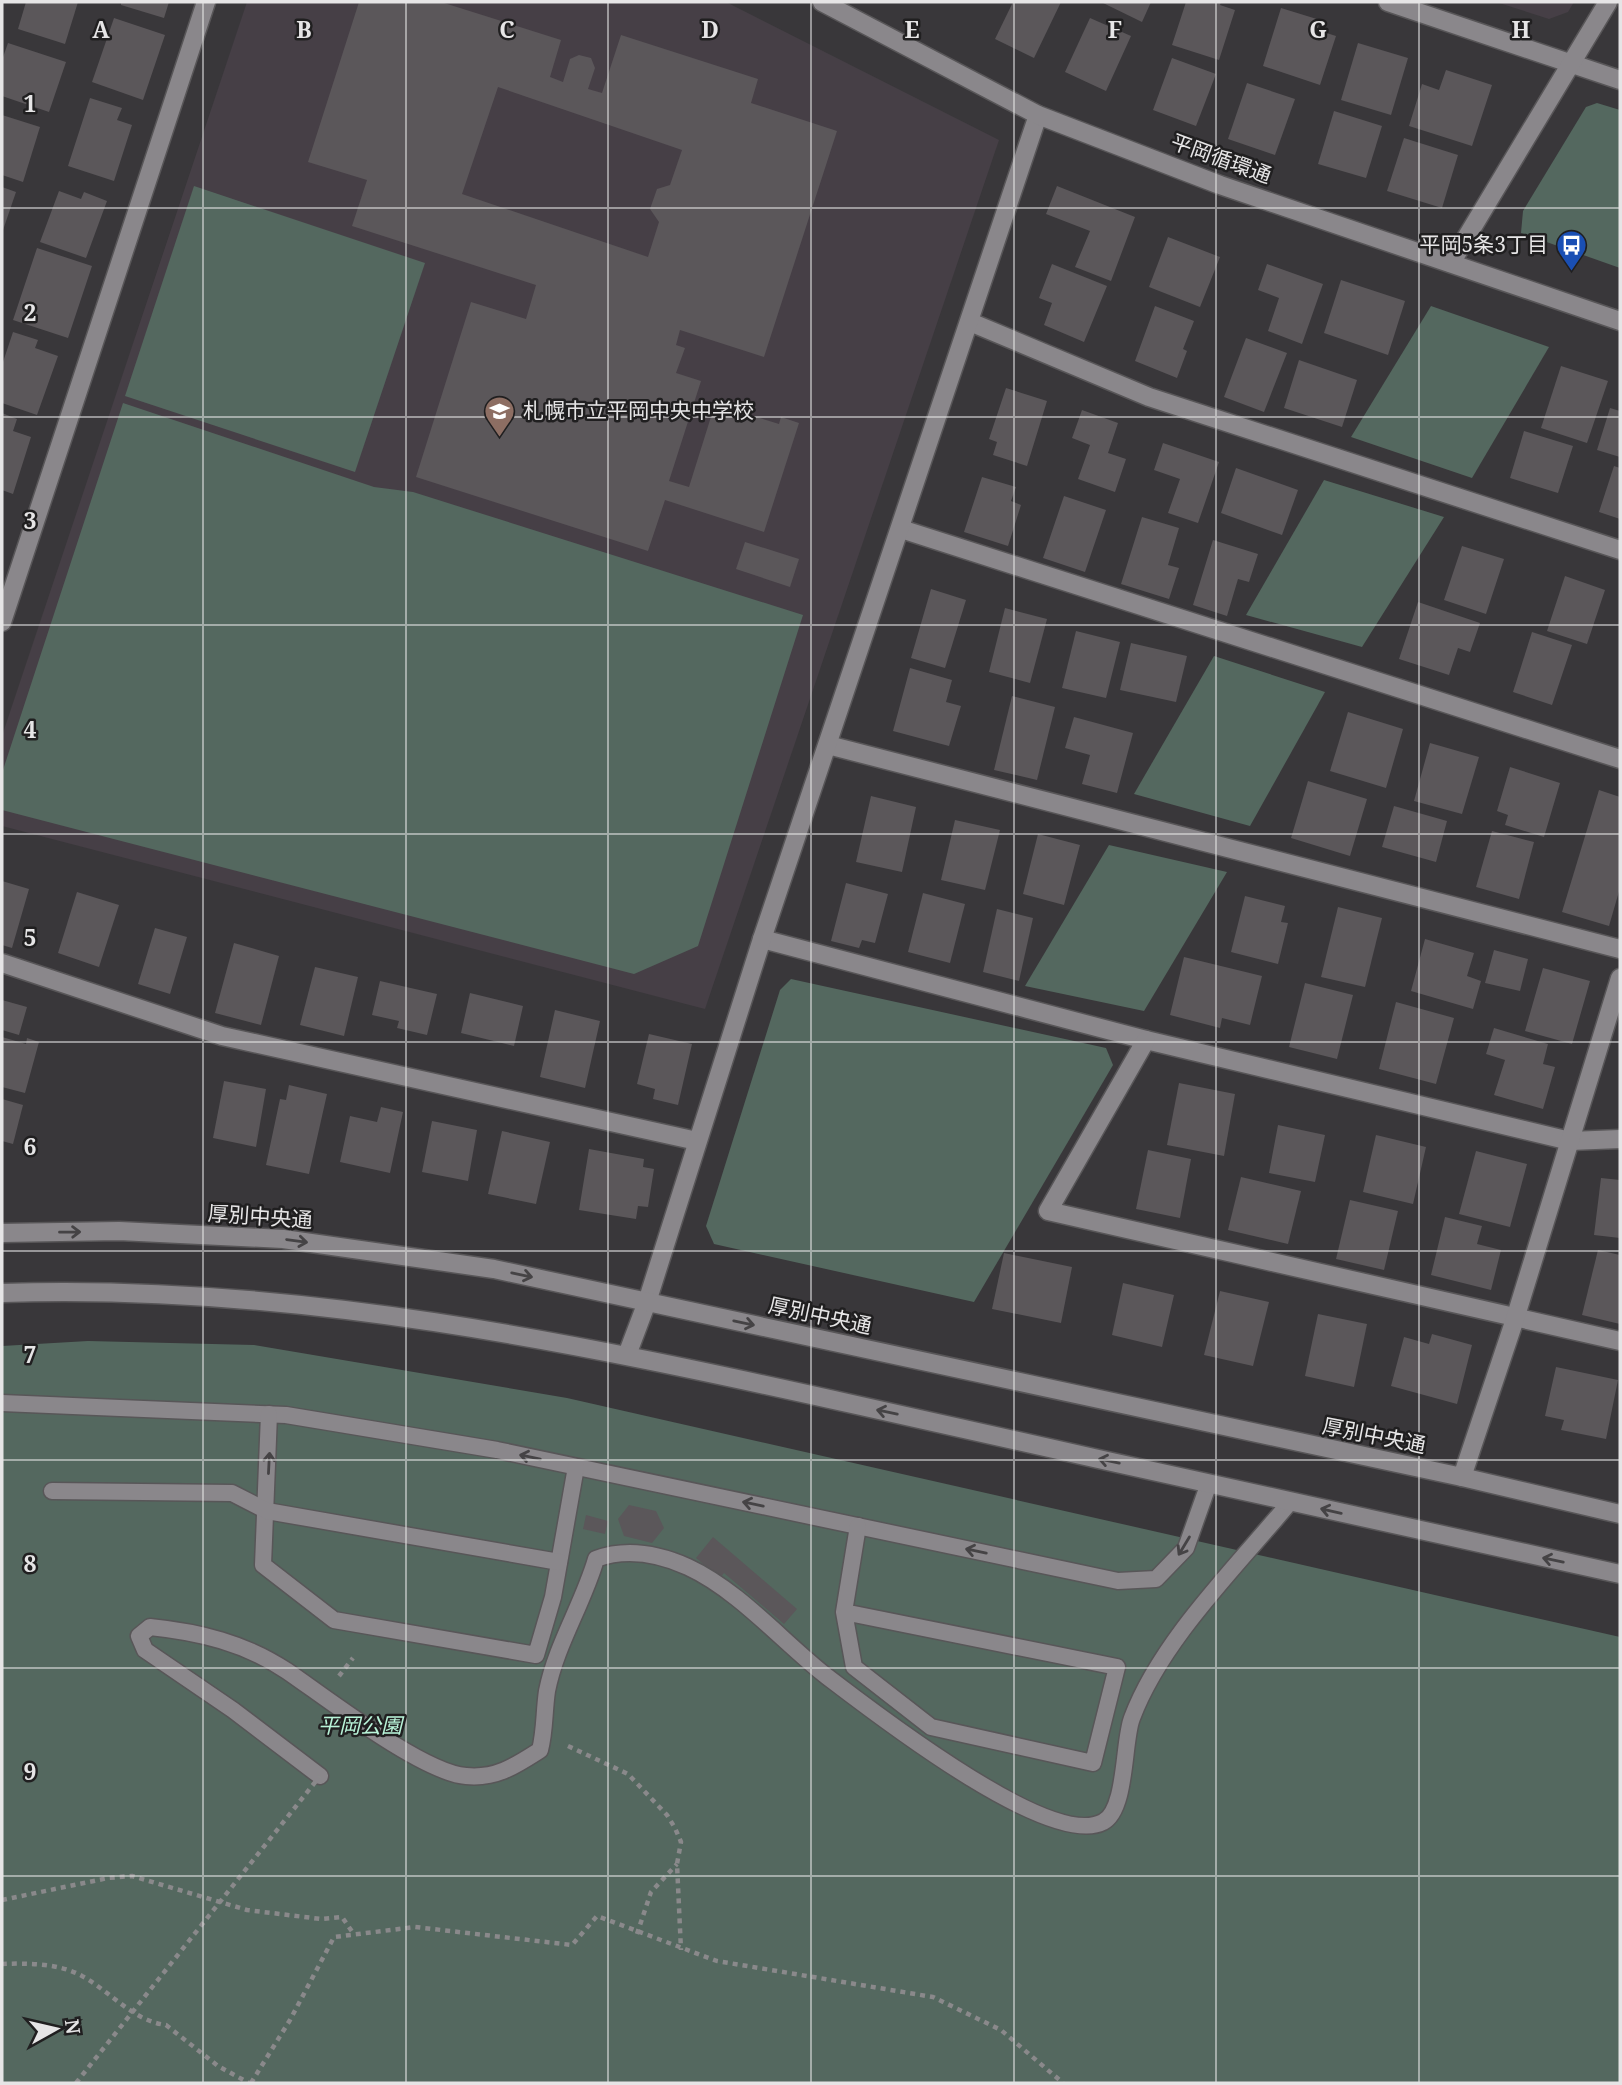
<svg xmlns="http://www.w3.org/2000/svg" width="1622" height="2085" viewBox="0 0 1622 2085" font-family="'Noto Serif','Noto Sans JP',serif">
  <style>
    .built { fill: #463f46 }
    .green { fill: #54685f }
    .building { fill: #5b575a; fill-rule: evenodd }
    .lines { fill: none; stroke-linecap: round; stroke-linejoin: round }
    .lane-casing { stroke: #585658; stroke-width: 19 }
    .street-casing { stroke: #585658; stroke-width: 21 }
    .secondary-casing { stroke: #585658; stroke-width: 21 }
    .path { stroke: #8a898b; stroke-width: 4.5; stroke-dasharray: 5 5; stroke-linecap: butt }
    .lane { stroke: #8a878b; stroke-width: 16 }
    .street { stroke: #8a878b; stroke-width: 18 }
    .secondary { stroke: #8a878b; stroke-width: 18 }
    .path-bridge { stroke: #8a898b; stroke-width: 4.5; stroke-dasharray: 5 5; stroke-linecap: butt }
    .oneway { stroke: #454345 }
    .grid { fill: none; stroke: #e6e5e6; stroke-width: 2; stroke-opacity: 0.55 }
    .labels { text-anchor: middle; stroke-width: 5; stroke-linejoin: round; paint-order: stroke }
    .street-label { font-size: 21px; fill: #e6e5e6; stroke: #201f20 }
    .poi-label { font-size: 21px; fill: #e6e5e6; stroke: #201f20; text-anchor: end }
    .park-label { font-size: 21px; font-style: italic; fill: #b9f4d9; stroke: #201f20 }
    .grid-label { font-size: 23px; text-anchor: middle; font-weight: bold; fill: #e6e5e6; stroke: #201f20; stroke-width: 5; stroke-linejoin: round; paint-order: stroke }
  </style>
  <rect width="100%" height="100%" fill="#39373a"/>
  <g class="built">
    <polygon points="247,2 726,2 999,140 705,1009 2,826 2,736"/>
    <polygon points="1496,2 1574,2 1568,12 1549,19"/>
  </g>
  <g class="green">
    <polygon points="1597,103 1620,110 1620,268 1521,233 1523,211 1586,107"/>
    <polygon points="194,186 425,263 355,472 125,396"/>
    <polygon points="1431,306 1549,347 1472,478 1351,437"/>
    <polygon points="123,403 374,487 413,492 803,615 698,946 634,974 2,810 2,773"/>
    <polygon points="1324,480 1444,517 1362,647 1246,615"/>
    <polygon points="1214,656 1325,692 1250,826 1134,794"/>
    <polygon points="1109,845 1227,872 1144,1011 1025,986"/>
    <polygon points="791,979 1106,1048 1113,1065 974,1302 714,1244 706,1226 780,990"/>
    <polygon points="88,1341 254,1345 567,1398 1620,1637 1620,2083 2,2083 2,1346"/>
  </g>
  <g class="building">
    <polygon points="26,2 78,2 65,44 18,29"/>
    <polygon points="121,2 169,2 164,18 121,5"/>
    <path d="M359,2H441L561,40L550,77L563,82L570,59L579,55L591,58L595,68L588,89L602,93L621,35L758,79L751,103L837,131L764,357L680,330L676,345L685,348L676,373L701,381L669,481L689,487L715,404L779,424L781,417L799,423L764,532L665,500L648,551L416,477L471,302L526,319L536,285L352,226L367,180L308,162ZM498,87L682,150L670,185L657,189L650,209L659,222L648,257L462,194Z"/>
    <polygon points="1013,2 1061,2 1034,58 995,39"/>
    <polygon points="1101,2 1151,2 1142,22"/>
    <polygon points="1186,2 1221,2 1220,5 1235,10 1219,60 1172,45"/>
    <polygon points="1281,8 1320,20 1317,30 1336,36 1320,85 1263,66"/>
    <polygon points="114,18 165,35 143,100 92,82"/>
    <polygon points="1090,18 1131,36 1106,91 1065,72"/>
    <polygon points="8,43 66,62 49,112 2,96 2,60"/>
    <polygon points="1358,43 1408,58 1391,115 1341,100"/>
    <polygon points="1172,58 1216,74 1196,126 1153,110"/>
    <polygon points="1446,70 1492,85 1472,146 1409,126 1422,84 1439,90"/>
    <polygon points="1247,83 1295,99 1275,155 1228,139"/>
    <polygon points="90,98 122,108 117,120 132,125 114,181 68,166"/>
    <polygon points="1334,111 1382,126 1366,178 1318,164"/>
    <polygon points="2,115 40,127 23,182 2,175"/>
    <polygon points="1404,138 1458,155 1442,208 1387,191"/>
    <polygon points="1057,186 1135,217 1111,281 1075,267 1090,231 1046,214"/>
    <polygon points="2,187 16,192 2,233"/>
    <polygon points="59,191 81,199 84,192 107,201 86,258 40,242"/>
    <polygon points="1168,237 1220,257 1200,307 1149,287"/>
    <polygon points="37,248 92,266 68,338 13,320"/>
    <polygon points="1052,264 1107,286 1084,342 1044,325 1052,303 1039,298"/>
    <polygon points="1267,264 1323,284 1302,344 1268,331 1279,298 1258,290"/>
    <polygon points="1341,280 1405,301 1388,355 1324,333"/>
    <polygon points="1155,306 1194,321 1183,349 1187,351 1177,378 1135,361"/>
    <polygon points="13,332 38,340 35,348 58,356 37,415 2,403 2,365"/>
    <polygon points="1246,338 1287,353 1264,412 1224,397"/>
    <polygon points="1299,360 1357,380 1342,427 1284,408"/>
    <polygon points="1561,366 1608,381 1587,443 1541,428"/>
    <polygon points="1006,388 1047,401 1027,466 993,455 997,442 989,439"/>
    <polygon points="1610,408 1620,411 1620,457 1597,450"/>
    <polygon points="1082,410 1118,423 1108,453 1126,459 1115,492 1078,479 1090,445 1072,438"/>
    <polygon points="2,413 17,419 13,431 31,437 13,494 2,490"/>
    <polygon points="1524,431 1573,446 1558,493 1510,478"/>
    <polygon points="1163,443 1219,462 1198,523 1168,513 1180,479 1154,470"/>
    <polygon points="1614,466 1620,468 1620,519 1599,512"/>
    <polygon points="1236,468 1298,490 1282,535 1221,513"/>
    <polygon points="982,477 1016,487 1011,501 1021,505 1008,546 964,532"/>
    <polygon points="1064,496 1106,510 1085,572 1043,558"/>
    <polygon points="1142,517 1179,528 1168,565 1179,568 1169,599 1121,584"/>
    <polygon points="1213,540 1258,554 1249,582 1238,579 1227,616 1193,605"/>
    <polygon points="745,542 799,559 790,587 736,569"/>
    <polygon points="1462,546 1504,559 1486,614 1444,600"/>
    <polygon points="1565,576 1605,590 1587,644 1547,631"/>
    <polygon points="931,589 966,600 945,668 911,658"/>
    <polygon points="1418,602 1480,623 1470,652 1458,648 1449,675 1399,659"/>
    <polygon points="1005,608 1047,619 1030,683 989,672"/>
    <polygon points="1076,631 1120,642 1106,698 1062,688"/>
    <polygon points="1532,632 1572,645 1552,705 1513,692"/>
    <polygon points="1131,643 1187,656 1176,702 1120,690"/>
    <polygon points="910,668 952,680 946,702 961,706 949,746 893,731"/>
    <polygon points="1012,696 1055,707 1037,780 994,770"/>
    <polygon points="1348,712 1403,729 1386,788 1330,771"/>
    <polygon points="1074,717 1133,733 1117,793 1082,784 1090,755 1065,748"/>
    <polygon points="1430,743 1479,757 1462,814 1414,801"/>
    <polygon points="1510,767 1560,783 1544,837 1505,825 1508,815 1497,811"/>
    <polygon points="1308,781 1367,799 1350,856 1291,838"/>
    <polygon points="1599,790 1620,797 1620,888 1609,926 1562,912"/>
    <polygon points="871,796 916,807 902,872 856,862"/>
    <polygon points="1394,806 1447,821 1436,862 1382,847"/>
    <polygon points="955,820 1000,830 985,890 941,880"/>
    <polygon points="1492,831 1534,842 1519,899 1476,887"/>
    <polygon points="1038,834 1080,845 1064,905 1023,894"/>
    <polygon points="2,881 29,889 12,948 2,945"/>
    <polygon points="846,883 888,894 875,943 862,940 859,948 831,941"/>
    <polygon points="77,892 119,905 99,967 58,953"/>
    <polygon points="923,893 965,904 950,963 908,952"/>
    <polygon points="1245,896 1285,906 1281,922 1288,923 1278,964 1231,952"/>
    <polygon points="1338,907 1382,918 1365,987 1321,977"/>
    <polygon points="997,909 1033,918 1019,981 983,972"/>
    <polygon points="155,928 187,937 170,994 138,984"/>
    <polygon points="1425,939 1474,953 1467,976 1481,981 1473,1009 1411,991"/>
    <polygon points="234,943 279,956 261,1025 215,1013"/>
    <polygon points="1494,950 1528,959 1520,991 1485,983"/>
    <polygon points="1184,957 1262,976 1250,1025 1222,1018 1220,1028 1170,1015"/>
    <polygon points="315,967 358,977 344,1036 300,1025"/>
    <polygon points="1543,968 1590,981 1572,1044 1525,1031"/>
    <polygon points="380,981 437,994 427,1035 397,1028 399,1021 372,1015"/>
    <polygon points="1305,983 1353,995 1337,1059 1289,1047"/>
    <polygon points="470,993 523,1006 514,1046 461,1033"/>
    <polygon points="2,1000 27,1007 19,1035 2,1030"/>
    <polygon points="1396,1002 1454,1018 1436,1084 1379,1069"/>
    <polygon points="555,1010 600,1021 585,1088 540,1077"/>
    <polygon points="1494,1028 1548,1044 1543,1064 1555,1067 1543,1109 1494,1095 1505,1060 1486,1054"/>
    <polygon points="649,1034 692,1044 678,1105 653,1099 655,1089 637,1084"/>
    <polygon points="2,1037 26,1044 27,1038 39,1042 25,1093 2,1087"/>
    <polygon points="224,1081 266,1089 256,1147 213,1138"/>
    <polygon points="1179,1083 1235,1094 1224,1156 1167,1145"/>
    <polygon points="289,1085 327,1094 309,1174 266,1165 280,1099 286,1100"/>
    <polygon points="2,1099 23,1105 13,1144 2,1141"/>
    <polygon points="381,1107 403,1112 390,1173 340,1162 350,1116 377,1122"/>
    <polygon points="432,1121 477,1130 468,1181 422,1172"/>
    <polygon points="1278,1125 1325,1135 1315,1182 1269,1173"/>
    <polygon points="502,1131 550,1142 536,1204 488,1194"/>
    <polygon points="1376,1135 1426,1147 1413,1204 1363,1192"/>
    <polygon points="589,1149 644,1159 643,1167 654,1169 648,1207 638,1206 636,1219 579,1210"/>
    <polygon points="1148,1150 1191,1159 1180,1218 1136,1209"/>
    <polygon points="1476,1151 1527,1164 1510,1227 1459,1214"/>
    <polygon points="1241,1177 1301,1191 1288,1244 1228,1230"/>
    <polygon points="1601,1178 1620,1180 1620,1238 1594,1235"/>
    <polygon points="1350,1200 1398,1211 1384,1270 1336,1259"/>
    <polygon points="1445,1217 1482,1226 1477,1244 1501,1250 1491,1290 1431,1275"/>
    <polygon points="1598,1250 1620,1255 1620,1324 1582,1315"/>
    <polygon points="1004,1253 1072,1267 1061,1323 992,1309"/>
    <polygon points="1123,1283 1174,1295 1162,1347 1112,1335"/>
    <polygon points="1220,1291 1269,1302 1253,1366 1204,1355"/>
    <polygon points="1318,1314 1367,1324 1354,1387 1305,1376"/>
    <polygon points="1432,1334 1472,1345 1457,1404 1391,1386 1404,1337 1429,1344"/>
    <polygon points="1556,1367 1618,1380 1606,1439 1561,1430 1564,1420 1545,1416"/>
    <polygon points="629,1505 656,1511 664,1528 652,1543 624,1536 618,1519"/>
    <polygon points="586,1515 608,1521 605,1534 583,1529"/>
    <polygon points="713,1537 797,1609 784,1624 724,1573 720,1578 696,1558"/>
  </g>
  <g class="lines">
    <defs>
      <g id="lane">
        <polyline points="2,1403 286,1415 497,1450 1118,1581 1156,1579 1186,1548 1209,1483"/>
        <polyline points="269,1414 263,1565 334,1620 536,1655 553,1597 576,1467"/>
        <polyline points="52,1491 232,1493 267,1511 559,1562"/>
        <polyline points="844,1612 854,1667 931,1727 1093,1763 1117,1667 844,1612 858,1526"/>
        <path d="M320,1776L233,1710L145,1650L139,1636L150,1627C199,1632 245,1643 287,1671C325,1697 423,1773 466,1776C496,1779 515,1766 540,1750C545,1731 544,1711 547,1691C556,1645 583,1604 596,1559C626,1548 659,1554 688,1567C738,1590 782,1641 825,1675C871,1710 1050,1850 1103,1822C1127,1810 1123,1740 1132,1718C1161,1640 1238,1565 1291,1501"/>
      </g>
      <g id="street">
        <polyline points="1388,2 1620,80"/>
        <polyline points="1451,263 1608,2"/>
        <polyline points="970,322 1149,397 1620,550"/>
        <polyline points="901,529 1620,759"/>
        <polyline points="2,622 206,2"/>
        <polyline points="828,745 1620,949"/>
        <polyline points="762,939 1146,1040 1570,1141 1620,1139"/>
        <polyline points="2,963 222,1036 697,1141"/>
        <polyline points="1146,1040 1048,1211 1620,1341"/>
        <polyline points="627,1355 647,1302 762,939 1038,115"/>
        <polyline points="1462,1477 1515,1319 1620,978"/>
      </g>
      <g id="secondary">
        <polyline points="822,2 1038,115 1220,185 1620,321"/>
        <polyline points="2,1233 119,1231 283,1239 494,1269 1462,1477 1620,1514"/>
        <path d="M2,1293C293,1283 578,1343 861,1406C1114,1462 1367,1520 1620,1574"/>
      </g>
    </defs>
    <use href="#lane" class="lane-casing"/>
    <use href="#street" class="street-casing"/>
    <use href="#secondary" class="secondary-casing"/>
    <g class="path">
      <polyline points="339,1676 353,1658"/>
      <polyline points="568,1746 628,1774 667,1815 675,1828 681,1842 677,1864 681,1950"/>
      <polyline points="2,1900 108,1878 132,1876 247,1910 321,1919 342,1917 353,1933"/>
      <polyline points="637,1934 651,1892 677,1864"/>
      <path d="M2,1964C27,1963 59,1963 82,1976C110,1991 133,2021 166,2025L218,2066L249,2083"/>
      <polyline points="251,2083 290,2020 334,1937 415,1927 572,1945 597,1916 717,1961 933,1997 1001,2030 1063,2083"/>
    </g>
    <use href="#lane" class="lane"/>
    <use href="#street" class="street"/>
    <use href="#secondary" class="secondary"/>
    <polyline class="path-bridge" points="76,2083 320,1776"/>
  </g>
  <defs><path id="oneway-shaft" d="M-6 0H5M1.5-3L5.5 0L1.5 3" fill="none" stroke-width="1.6" stroke-linecap="round" stroke-linejoin="round" transform="scale(1.75)"/></defs>
  <g class="oneway">
    <use href="#oneway-shaft" transform="translate(70 1232) rotate(-1)"/>
    <use href="#oneway-shaft" transform="translate(297 1241) rotate(8)"/>
    <use href="#oneway-shaft" transform="translate(522 1275) rotate(12)"/>
    <use href="#oneway-shaft" transform="translate(744 1323) rotate(12)"/>
    <use href="#oneway-shaft" transform="translate(887 1412) rotate(-168)"/>
    <use href="#oneway-shaft" transform="translate(530 1457) rotate(-168)"/>
    <use href="#oneway-shaft" transform="translate(1109 1461) rotate(-168)"/>
    <use href="#oneway-shaft" transform="translate(269 1463) rotate(-87)"/>
    <use href="#oneway-shaft" transform="translate(753 1504) rotate(-168)"/>
    <use href="#oneway-shaft" transform="translate(1331 1511) rotate(-167)"/>
    <use href="#oneway-shaft" transform="translate(1184 1546) rotate(121)"/>
    <use href="#oneway-shaft" transform="translate(976 1551) rotate(-168)"/>
    <use href="#oneway-shaft" transform="translate(1553 1560) rotate(-168)"/>
  </g>
  <path class="grid" d="M203,2V2083M406,2V2083M608,2V2083M811,2V2083M1014,2V2083M1216,2V2083M1419,2V2083M2,208H1620M2,417H1620M2,625H1620M2,834H1620M2,1042H1620M2,1251H1620M2,1460H1620M2,1668H1620M2,1876H1620"/>
  <defs>
    <symbol id="bus-pin" viewBox="-11 -11 22 30"><path d="M0 17L-7.5 6A9.5 9.5 0 1 1 7.5 6Z" fill="#1a4fb4" stroke="#201f20"/><path d="M-5-6H5V4H4V6H2V4H-2V6H-4V4H-5ZM-3.5-4V0h7V-4ZM-3.5 1.2v1.5H-2V1.2ZM2 1.2v1.5H3.5V1.2Z" fill="#fff"/></symbol>
    <symbol id="school-pin" viewBox="-11 -11 22 30"><path d="M0 17L-7.5 6A9.5 9.5 0 1 1 7.5 6Z" fill="#8d6e63" stroke="#201f20"/><path d="M0-5L7-2L0 1L-7-2ZM-4 1L0 2.5L4 1V4Q0 6-4 4Z" fill="#fff"/></symbol>
  </defs>
  <g fill-rule="evenodd">
    <use href="#bus-pin" x="1554" y="228" width="35" height="47"/>
    <use href="#school-pin" x="482" y="394" width="35" height="47"/>
  </g>
  <g class="labels">
    <g class="street-label">
      <text transform="translate(1221 159) rotate(20)" y="7">平岡循環通</text>
      <text transform="translate(260 1217) rotate(4)" y="7">厚別中央通</text>
      <text transform="translate(820 1316) rotate(12)" y="7">厚別中央通</text>
      <text transform="translate(1374 1436) rotate(11)" y="7">厚別中央通</text>
    </g>
    <g class="poi-label">
      <text x="1548" y="252">平岡5条3丁目</text>
      <text x="523" y="418" text-anchor="start">札幌市立平岡中央中学校</text>
    </g>
    <g class="park-label">
      <text x="360" y="1733">平岡公園</text>
    </g>
  </g>
  <g class="grid-label">
    <text x="101" y="38">A</text>
    <text x="304" y="38">B</text>
    <text x="507" y="38">C</text>
    <text x="710" y="38">D</text>
    <text x="912" y="38">E</text>
    <text x="1115" y="38">F</text>
    <text x="1318" y="38">G</text>
    <text x="1521" y="38">H</text>
    <text x="30" y="112">1</text>
    <text x="30" y="321">2</text>
    <text x="30" y="529">3</text>
    <text x="30" y="738">4</text>
    <text x="30" y="946">5</text>
    <text x="30" y="1155">6</text>
    <text x="30" y="1363">7</text>
    <text x="30" y="1572">8</text>
    <text x="30" y="1780">9</text>
  </g>
  <rect width="1622" height="2085" fill="none" stroke="#e6e5e6" stroke-width="7"/>
  <g transform="translate(56 2029) rotate(82)" stroke="#201f20" stroke-width="5" paint-order="stroke">
  <path d="M0-5L12 26L0 18L-12 26Z" fill="#e6e5e6"/>
  <text y="-10" font-size="19" font-weight="bold" text-anchor="middle" fill="#e6e5e6">N</text>
  </g>
</svg>
